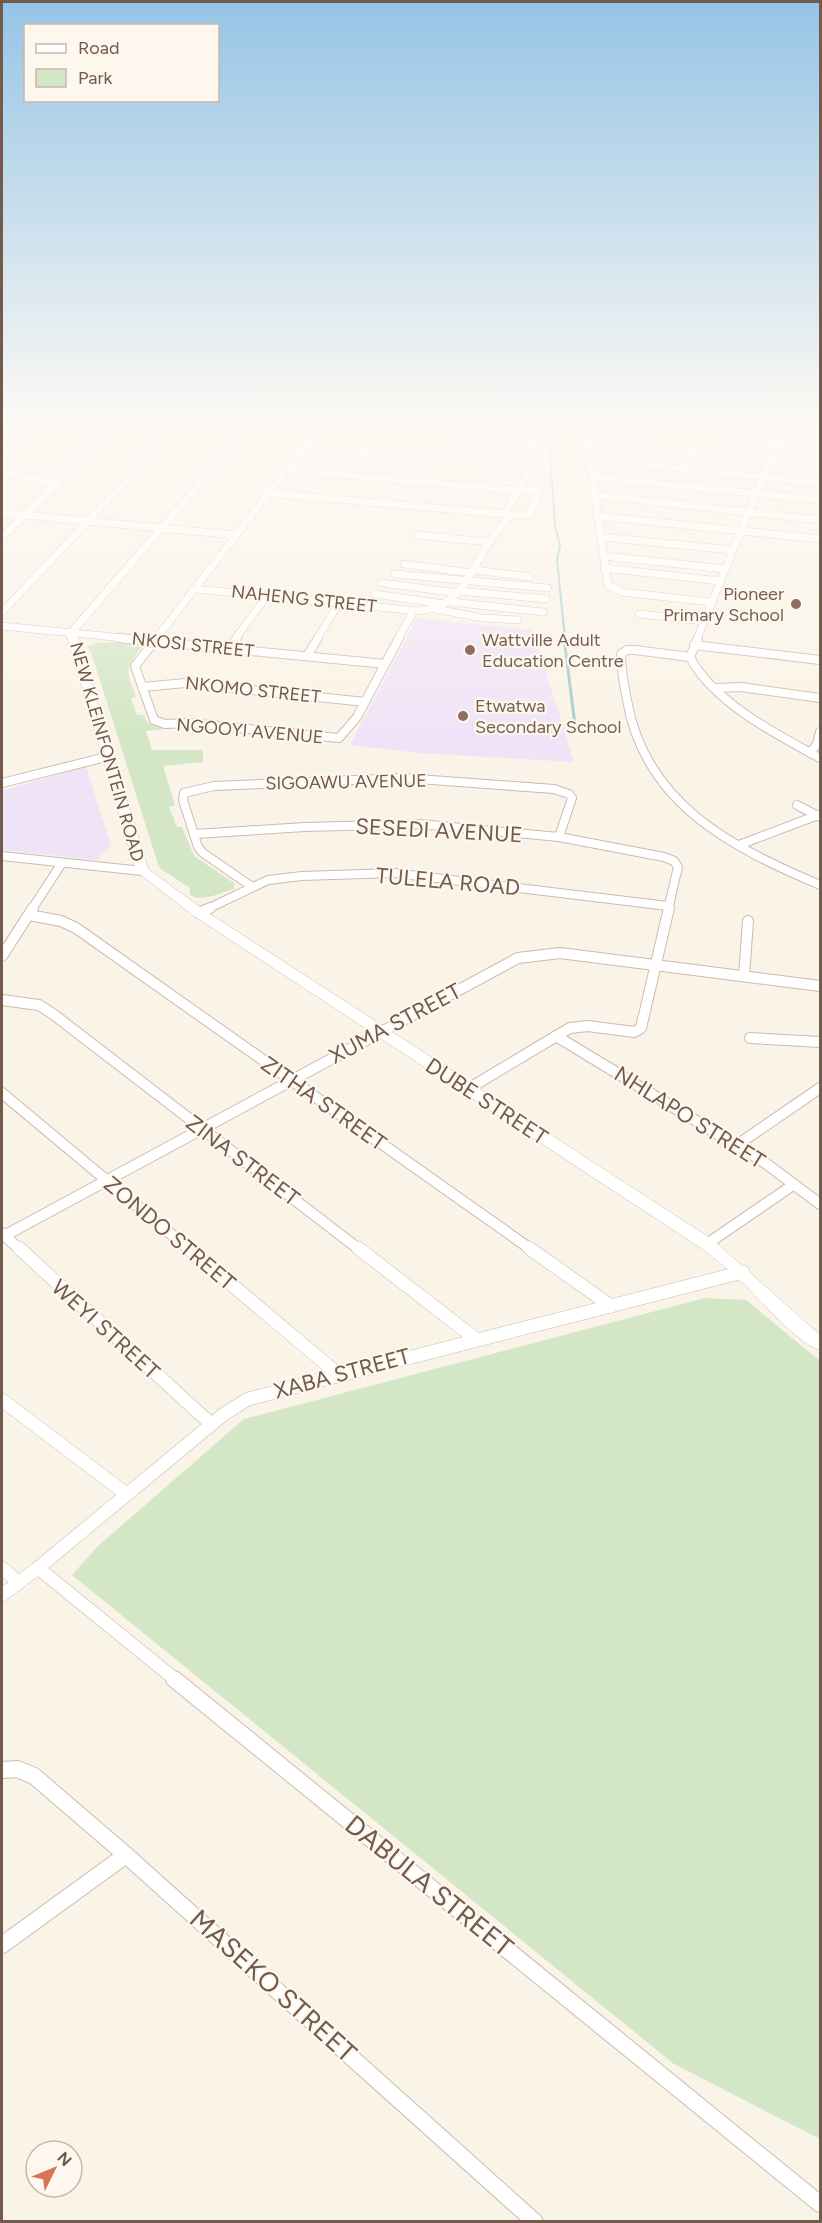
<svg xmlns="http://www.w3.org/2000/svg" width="822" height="2223" viewBox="0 0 822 2223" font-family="Figtree,sans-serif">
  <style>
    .industrial { fill: #ebe5e0 }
    .education { fill: #f0e3f7 }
    .green { fill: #d3e7c6 }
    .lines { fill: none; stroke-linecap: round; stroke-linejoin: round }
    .stream-far1 { stroke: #a4ccd3; stroke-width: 2 }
    .stream { stroke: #a4ccd3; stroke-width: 3 }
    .street-far4-casing { stroke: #ccbbae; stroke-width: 8 }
    .street-far3-casing { stroke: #ccbbae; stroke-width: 10 }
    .street-far2-casing { stroke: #ccbbae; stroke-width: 12 }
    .street-far1-casing { stroke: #ccbbae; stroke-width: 14 }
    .street-casing { stroke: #ccbbae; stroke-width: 18 }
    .secondary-casing { stroke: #d0bdae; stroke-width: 1 }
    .street-far4 { stroke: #fff; stroke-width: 7 }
    .street-far3 { stroke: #fff; stroke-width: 8 }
    .street-far2 { stroke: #fff; stroke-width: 10 }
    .street-far1 { stroke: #fff; stroke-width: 13 }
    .street { stroke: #fff; stroke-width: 16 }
    .secondary { fill: #fff; fill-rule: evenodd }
    .education-dot { fill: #8d6e63; stroke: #fef7ed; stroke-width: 2 }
    .labels { text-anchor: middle; stroke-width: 4.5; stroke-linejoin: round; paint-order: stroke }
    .far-education-label { font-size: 18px; fill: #785e54; stroke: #fef7ed; text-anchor: start }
    .far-street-label { font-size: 18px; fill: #725a4d; stroke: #fef7ed }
    .street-label { font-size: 22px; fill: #725a4d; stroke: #fef7ed }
    .near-street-label { font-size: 27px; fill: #725a4d; stroke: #fef7ed }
  </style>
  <rect width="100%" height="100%" fill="#faf3e7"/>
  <polygon class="industrial" points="2,425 46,425 2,449"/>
  <g class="education">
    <polygon points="417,618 533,630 574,762 418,753 350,745"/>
    <polygon points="86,766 111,846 97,860 2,850 2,791"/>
  </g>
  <g class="green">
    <path d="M114,642L142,646C124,671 126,669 136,697L131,698L137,715H143L149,724L165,729L146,731L152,750H203V762L163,766L175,805L169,807L177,827H182L194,856L234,883V889C220,892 204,903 190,895V888L161,869L158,864L91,652L87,647L96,643Z"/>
    <polygon points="705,1298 746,1300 820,1361 820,2139 674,2064 72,1575 98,1546 244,1419"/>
  </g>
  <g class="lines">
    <polyline class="stream-far1" points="548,428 555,525 560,546 557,560 565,639"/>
    <polyline class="stream" points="564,638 575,725"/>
    <defs>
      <g id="street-far4">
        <polyline points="294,425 534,443"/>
        <polyline points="585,425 608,585 622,592 711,602"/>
        <polyline points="728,425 820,434"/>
        <polyline points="586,426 820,450"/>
        <polyline points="588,442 820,466"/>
        <polyline points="303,448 529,466"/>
        <polyline points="2,455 55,425"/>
        <polyline points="589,459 820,483"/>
        <polyline points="286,470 539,492 529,515 506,515"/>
        <polyline points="2,473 58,483"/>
        <polyline points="592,477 820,500"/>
        <polyline points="267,493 505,514"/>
        <polyline points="595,495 820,520"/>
        <polyline points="2,513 235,535"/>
        <polyline points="597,516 820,539"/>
        <polyline points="417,535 488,542"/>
        <polyline points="2,537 118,425"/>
        <polyline points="601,537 732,550"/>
        <polyline points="604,556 725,569"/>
        <polyline points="404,564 471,573"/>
        <polyline points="604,568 720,581"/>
        <polyline points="474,570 529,577"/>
        <polyline points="395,574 548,588"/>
        <polyline points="382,583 458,593"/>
        <path d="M194,589L419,611C463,605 469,574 490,541C495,532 502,526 508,518L505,514C518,490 544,453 531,425"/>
        <polyline points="460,591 546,599"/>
        <polyline points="375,594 444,604"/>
        <polyline points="451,602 543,612"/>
        <polyline points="435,609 483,618 518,620"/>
        <polyline points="2,612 179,425"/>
        <polyline points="639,614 703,621"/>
        <polyline points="2,626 134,639"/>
        <polyline points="156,639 321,425"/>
        <polyline points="235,639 267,596"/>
        <polyline points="317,639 339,603"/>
        <polyline points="398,639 413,612"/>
        <polyline points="697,639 784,425"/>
      </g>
      <g id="street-far3">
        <polyline points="119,638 385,664"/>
        <polyline points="157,638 135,666 154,720 165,724 189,723 339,738 357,717 399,638"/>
        <path d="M698,638L690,657C712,701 777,735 820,758"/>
        <polyline points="694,645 820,660"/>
        <polyline points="229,648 237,638"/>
        <polyline points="307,656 318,638"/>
        <path d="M690,657L635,650H627L621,654C621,669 624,685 627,700C645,804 731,847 820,885"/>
        <polyline points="142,687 186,683 365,702"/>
        <polyline points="716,688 741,687 820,698"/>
        <polyline points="810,753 817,744 820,732"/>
        <polyline points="2,783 110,756"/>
        <polyline points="797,805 820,817"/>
        <polyline points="195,834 305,827 420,824 559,837 664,857 674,861 678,867 668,909"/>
        <polyline points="739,845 818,815"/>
        <polyline points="2,856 142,871"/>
        <polyline points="251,886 203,853 198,847 183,800 184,793 214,786 404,778 554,789 569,794 572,798 559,837"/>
        <polyline points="32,909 62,863"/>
        <polyline points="207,909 268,880 302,876 394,873 668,906"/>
      </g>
      <g id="street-far2">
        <polyline points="199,913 210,908"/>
        <polyline points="29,915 61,921 76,928 532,1250"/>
        <polyline points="2,956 33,908"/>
        <polyline points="744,976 748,921"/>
        <polyline points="2,1000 39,1005 53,1014 360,1250"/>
        <polyline points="556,1036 764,1162 820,1204"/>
        <polyline points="750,1038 820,1042"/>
        <polyline points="468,1089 570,1028 588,1026 634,1032 641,1028 669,908"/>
        <polyline points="2,1093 190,1250"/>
        <polyline points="737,1145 820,1088"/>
        <polyline points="2,1233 20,1250"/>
        <polyline points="4,1236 518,958 560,953 820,986"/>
        <polyline points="707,1244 793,1185"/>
      </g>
      <g id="street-far1">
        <polyline points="19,1248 211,1424"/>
        <polyline points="188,1248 338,1374"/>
        <polyline points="358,1248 476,1339"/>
        <polyline points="529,1248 611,1306"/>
        <polyline points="2,1400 125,1493"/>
        <polyline points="2,1568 18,1582"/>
        <polyline points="38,1568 176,1680"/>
        <polyline points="2,1595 38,1568 224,1414 248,1399 743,1272"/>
      </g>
      <g id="street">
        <polyline points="174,1679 820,2204"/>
        <polyline points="2,1770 17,1769 34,1776 126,1855 535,2222"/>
        <polyline points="2,1945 126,1855"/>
      </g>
      <path id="secondary" d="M246,425H254L76,633L148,869L204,910L713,1240L820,1335V1350C799,1345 761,1300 744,1284C730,1271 716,1259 701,1248L194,916L136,871L66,633Z"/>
    </defs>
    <use href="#street-far4" class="street-far4-casing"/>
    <use href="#street-far3" class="street-far3-casing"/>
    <use href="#street-far2" class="street-far2-casing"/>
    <use href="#street-far1" class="street-far1-casing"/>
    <use href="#street" class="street-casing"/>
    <use href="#secondary" class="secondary-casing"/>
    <use href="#street-far4" class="street-far4"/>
    <use href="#street-far3" class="street-far3"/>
    <use href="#street-far2" class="street-far2"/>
    <use href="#street-far1" class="street-far1"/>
    <use href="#street" class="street"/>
    <use href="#secondary" class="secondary"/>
  </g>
  <linearGradient id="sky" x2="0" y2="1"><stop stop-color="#96c4e6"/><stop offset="0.58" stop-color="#fdfaf4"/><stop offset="1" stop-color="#fdfaf4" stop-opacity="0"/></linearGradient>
  <rect width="822" height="736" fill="url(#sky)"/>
  <g class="education-dot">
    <circle cx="796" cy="604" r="6"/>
    <circle cx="470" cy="650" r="6"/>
    <circle cx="463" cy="716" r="6"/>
  </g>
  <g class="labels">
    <g class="far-education-label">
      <text x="784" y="600" text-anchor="end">Pioneer<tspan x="784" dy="21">Primary School</tspan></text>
      <text x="482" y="646">Wattville Adult<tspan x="482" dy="21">Education Centre</tspan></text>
      <text x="475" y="712">Etwatwa<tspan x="475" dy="21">Secondary School</tspan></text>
    </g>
    <g class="far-street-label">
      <text transform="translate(304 599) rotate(6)" y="6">NAHENG STREET</text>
      <text transform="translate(193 645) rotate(6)" y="6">NKOSI STREET</text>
      <text transform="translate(253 690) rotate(6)" y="6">NKOMO STREET</text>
      <text transform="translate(250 731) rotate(5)" y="6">NGOOYI AVENUE</text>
      <text transform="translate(107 752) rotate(74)" y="6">NEW KLEINFONTEIN ROAD</text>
      <text transform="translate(346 782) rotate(-1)" y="6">SIGOAWU AVENUE</text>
    </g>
    <g class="street-label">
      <text transform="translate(439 830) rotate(3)" y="8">SESEDI AVENUE</text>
      <text transform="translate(448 881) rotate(5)" y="8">TULELA ROAD</text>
      <text transform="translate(395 1023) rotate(-28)" y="8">XUMA STREET</text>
      <text transform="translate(487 1101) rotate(33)" y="8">DUBE STREET</text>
      <text transform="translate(324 1103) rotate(35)" y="8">ZITHA STREET</text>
      <text transform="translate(690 1117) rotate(32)" y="8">NHLAPO STREET</text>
      <text transform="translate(243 1160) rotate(37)" y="8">ZINA STREET</text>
      <text transform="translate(170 1233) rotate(40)" y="8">ZONDO STREET</text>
      <text transform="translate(106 1329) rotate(42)" y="8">WEYI STREET</text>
      <text transform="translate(342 1373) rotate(-15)" y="8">XABA STREET</text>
    </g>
    <g class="near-street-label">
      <text transform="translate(429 1886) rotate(39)" y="9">DABULA STREET</text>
      <text transform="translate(273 1986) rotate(42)" y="9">MASEKO STREET</text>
    </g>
  </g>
  <rect width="822" height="2223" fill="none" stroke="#725a4d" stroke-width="6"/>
  <rect x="24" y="24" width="195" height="78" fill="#fef7ed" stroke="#c6b8ad" stroke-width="1.5"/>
  <rect x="36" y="44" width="30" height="9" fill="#ffffff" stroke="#c6b8ad" stroke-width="1.5"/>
  <text x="78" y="54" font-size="18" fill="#725a4d">Road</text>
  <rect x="36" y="69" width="30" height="18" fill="#d3e7c6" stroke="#c6b8ad" stroke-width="1.5"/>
  <text x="78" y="84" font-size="18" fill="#725a4d">Park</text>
  <g transform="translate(54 2169) rotate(47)"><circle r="28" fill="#fef7ed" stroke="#c6b8ad" stroke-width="1.5"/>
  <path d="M0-4.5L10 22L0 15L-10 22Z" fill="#da7456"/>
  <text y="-9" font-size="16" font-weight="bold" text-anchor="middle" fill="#725a4d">N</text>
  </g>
</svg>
